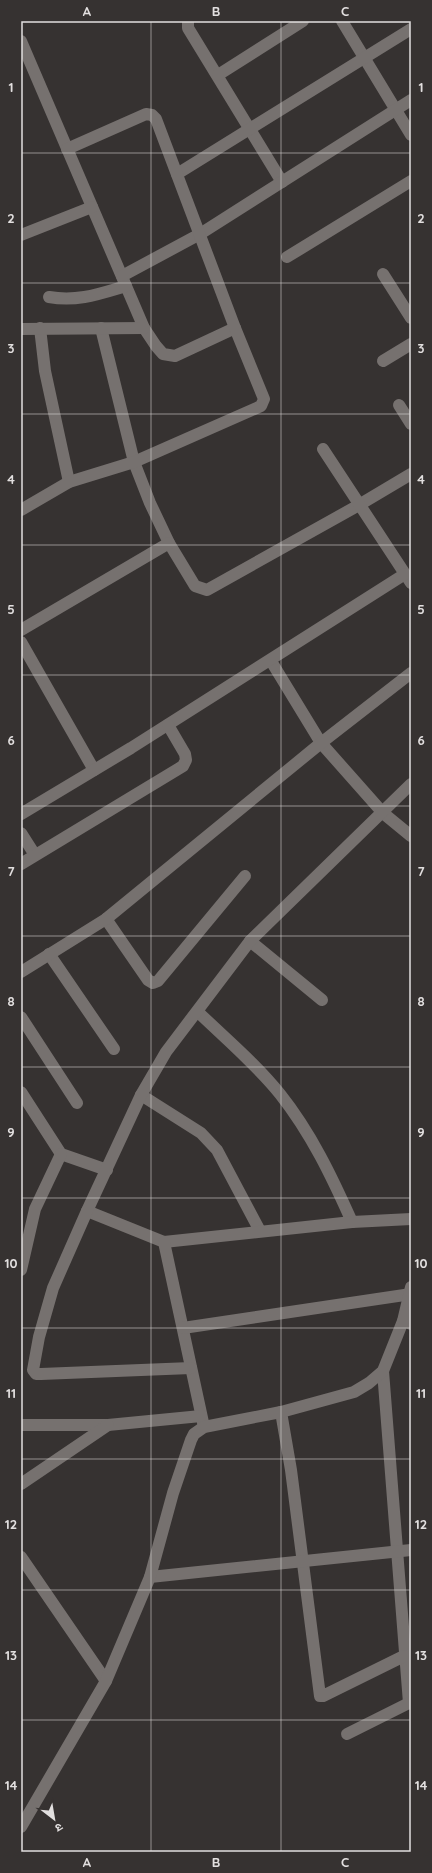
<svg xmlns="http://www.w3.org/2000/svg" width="432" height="1873" viewBox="0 0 432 1873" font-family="Quicksand,'Noto Sans Devanagari',sans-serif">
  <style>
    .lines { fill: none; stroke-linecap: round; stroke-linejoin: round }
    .minor { stroke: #76716f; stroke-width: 12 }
    .tertiary { stroke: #76716f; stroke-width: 12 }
    .grid { fill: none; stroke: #e2dfdf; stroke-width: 1; stroke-opacity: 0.55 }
    .neatline { fill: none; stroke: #e2dfdf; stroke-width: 1.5 }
    .grid-label { font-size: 13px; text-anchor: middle; font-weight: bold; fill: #e2dfdf }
  </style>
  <rect width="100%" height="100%" fill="#363231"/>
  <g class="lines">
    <g class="minor">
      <polyline points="188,21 188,28 282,182"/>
      <polyline points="342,21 411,135"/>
      <polyline points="21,41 144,328 156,346 163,354 175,356 235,328"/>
      <polyline points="218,75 303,21"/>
      <polyline points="177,174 411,29"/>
      <polyline points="21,235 92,207"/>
      <polyline points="287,257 411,181"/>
      <polyline points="383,274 411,318"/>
      <polyline points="122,276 200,234 411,100"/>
      <path d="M49,297C77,302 99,294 126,286"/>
      <polyline points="40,328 45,371 69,482"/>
      <polyline points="101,328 134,462 150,503 169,543 195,586 207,590 359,505 411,474"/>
      <polyline points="21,329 144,328"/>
      <polyline points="383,361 411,344"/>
      <polyline points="399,405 411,424"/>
      <polyline points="323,449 411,583"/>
      <polyline points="21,510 69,482 134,462 261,406 264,399 235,328 156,119 152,115 146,114 67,149"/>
      <polyline points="21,630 169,543"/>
      <polyline points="21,642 94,770"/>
      <polyline points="271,661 321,743 383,813 411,836"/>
      <polyline points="21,814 131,748 405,574"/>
      <polyline points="21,833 35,855"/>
      <polyline points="21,864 183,766 186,760 185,754 168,725"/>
      <polyline points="106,919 148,980 153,983 158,981 245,876"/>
      <polyline points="250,941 322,1000"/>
      <polyline points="49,954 114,1049"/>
      <polyline points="21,972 106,919 321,743 411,673"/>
      <path d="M198,1012C226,1039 256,1064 280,1094C311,1133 332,1177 352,1222"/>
      <polyline points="21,1017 77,1103"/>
      <polyline points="21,1092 61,1154 107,1170"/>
      <polyline points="141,1095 201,1133 217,1150 260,1231"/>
      <polyline points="87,1211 164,1242 352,1222 411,1219"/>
      <polyline points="164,1242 204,1427"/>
      <polyline points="21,1270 35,1209 61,1154"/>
      <polyline points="403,1321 411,1324"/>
      <polyline points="183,1328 411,1294"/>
      <polyline points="191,1368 41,1374 36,1374 33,1370 39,1337 53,1288 87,1211 141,1095 166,1052 250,941 411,784"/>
      <polyline points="383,1371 409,1703"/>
      <polyline points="281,1412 291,1470 320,1696 323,1696 404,1656"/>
      <polyline points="21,1425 108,1425 201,1416"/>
      <polyline points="21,1484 108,1425"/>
      <polyline points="21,1557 106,1681"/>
      <polyline points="150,1577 411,1550"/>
      <polyline points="347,1734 411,1702"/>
    </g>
    <polyline class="tertiary" points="21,1827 106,1681 150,1577 173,1493 191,1440 194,1434 204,1427 281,1412 354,1392 369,1383 383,1371 403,1321 411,1287"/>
  </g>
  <path class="grid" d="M151,21V1852M281,21V1852M21,153H411M21,283H411M21,414H411M21,545H411M21,675H411M21,806H411M21,936H411M21,1067H411M21,1198H411M21,1328H411M21,1459H411M21,1590H411M21,1720H411"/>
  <rect width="432" height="1873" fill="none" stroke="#363231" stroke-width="44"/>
  <g transform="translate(54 1819) rotate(149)" stroke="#363231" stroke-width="3" paint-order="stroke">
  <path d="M0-3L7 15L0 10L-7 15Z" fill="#e2dfdf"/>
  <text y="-6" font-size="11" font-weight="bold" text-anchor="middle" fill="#e2dfdf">उ</text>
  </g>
  <rect x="22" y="22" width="388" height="1829" class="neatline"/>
  <g class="grid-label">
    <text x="87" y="16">A</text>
    <text x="216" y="16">B</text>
    <text x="345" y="16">C</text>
    <text x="11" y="92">1</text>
    <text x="421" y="92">1</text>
    <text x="11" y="223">2</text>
    <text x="421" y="223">2</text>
    <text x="11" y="353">3</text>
    <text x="421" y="353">3</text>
    <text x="11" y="484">4</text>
    <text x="421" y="484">4</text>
    <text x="11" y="614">5</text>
    <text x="421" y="614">5</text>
    <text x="11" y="745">6</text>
    <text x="421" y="745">6</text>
    <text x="11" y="876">7</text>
    <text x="421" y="876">7</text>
    <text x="11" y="1006">8</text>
    <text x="421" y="1006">8</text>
    <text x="11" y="1137">9</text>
    <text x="421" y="1137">9</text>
    <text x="11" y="1268">10</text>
    <text x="421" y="1268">10</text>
    <text x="11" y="1398">11</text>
    <text x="421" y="1398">11</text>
    <text x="11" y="1529">12</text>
    <text x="421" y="1529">12</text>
    <text x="11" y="1660">13</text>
    <text x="421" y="1660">13</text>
    <text x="11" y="1790">14</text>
    <text x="421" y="1790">14</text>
    <text x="87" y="1867">A</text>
    <text x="216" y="1867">B</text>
    <text x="345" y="1867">C</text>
  </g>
</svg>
